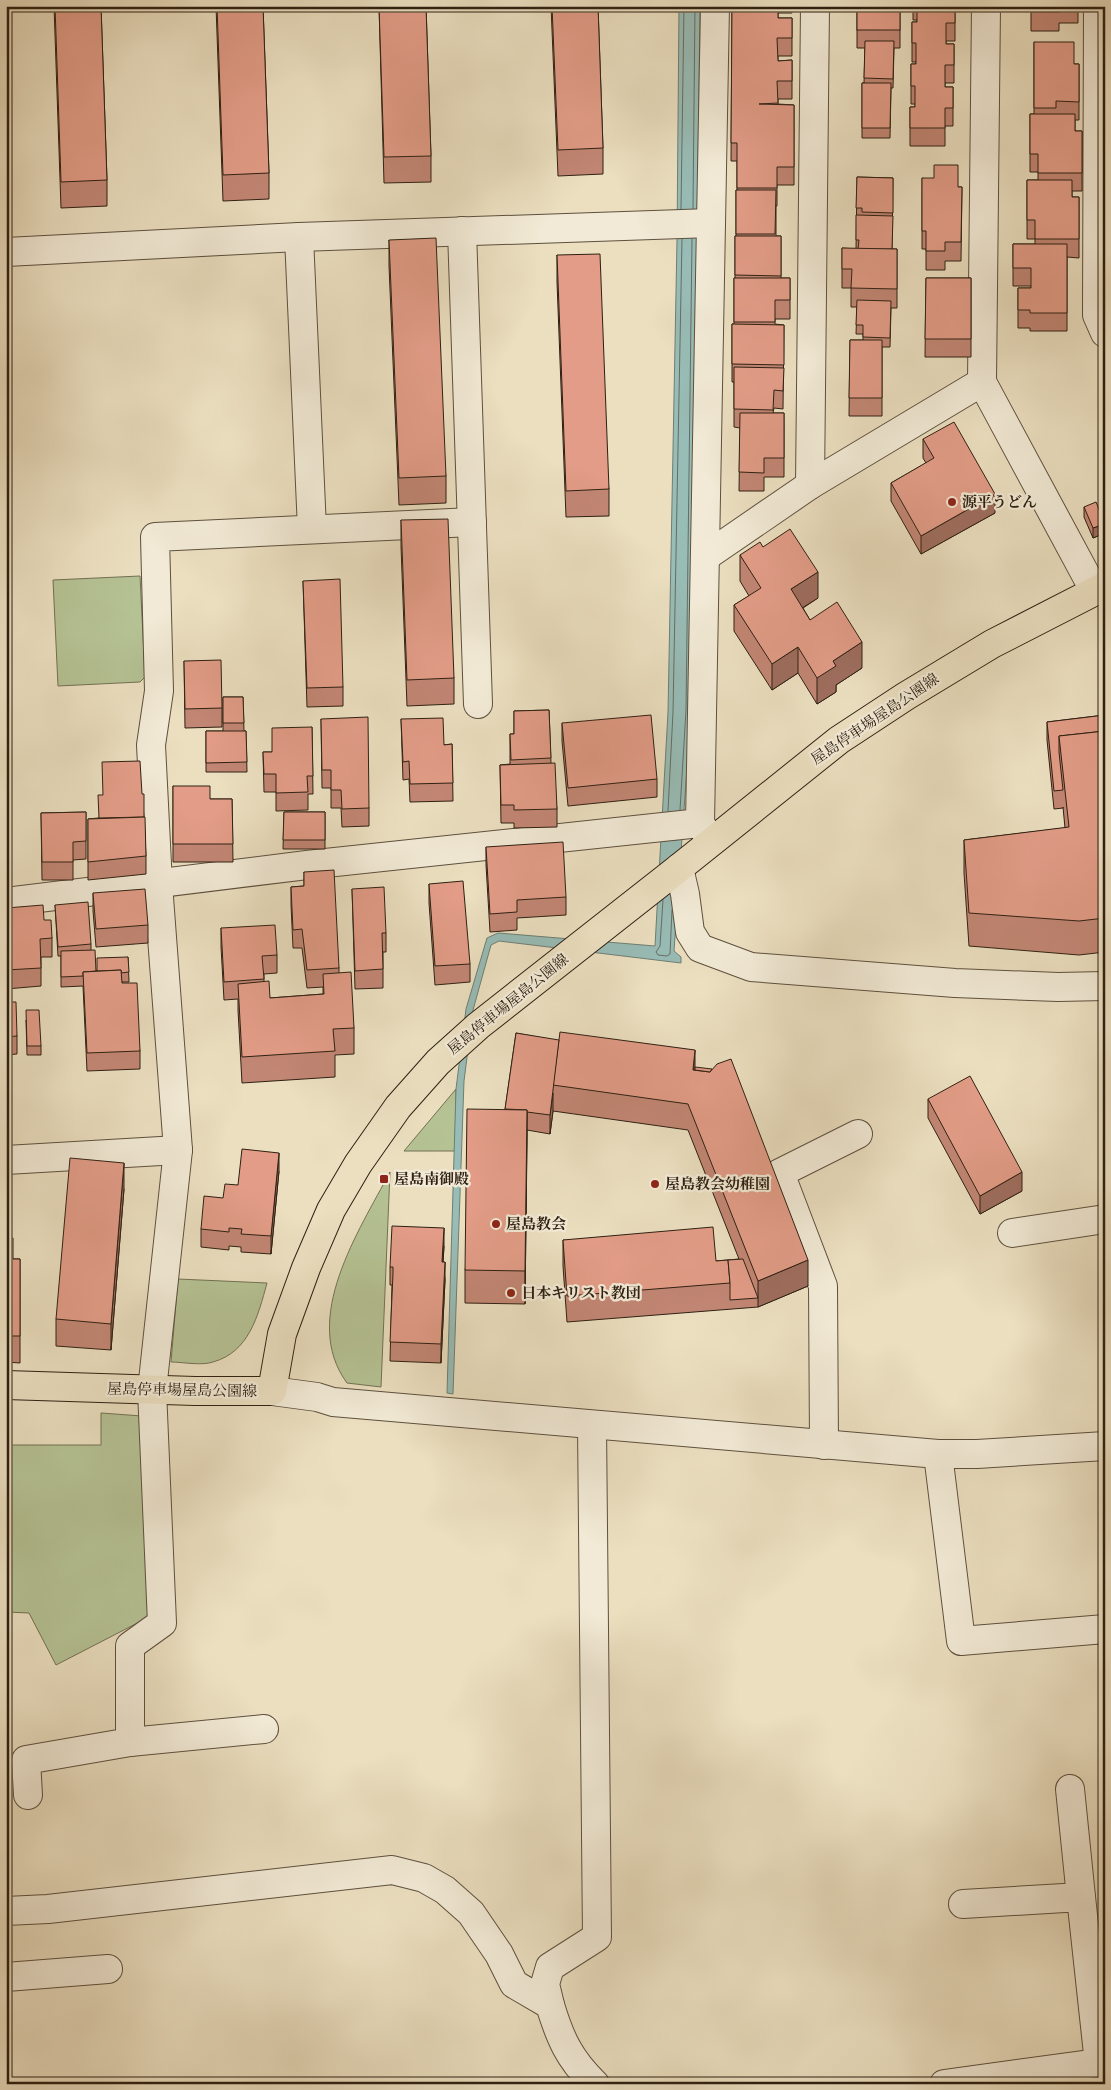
<svg xmlns="http://www.w3.org/2000/svg" width="1111" height="2090" viewBox="0 0 1111 2090" font-family="Vollkorn,'Noto Serif JP',serif">
  <style>
    .green { fill: #b5c294; stroke: #727153 }
    .water { fill: #98bcb6; stroke: #6e7e74 }
    .lines { fill: none; stroke-linecap: round; stroke-linejoin: round }
    .shore { stroke: #636e64; stroke-width: 1 }
    .minor-casing { stroke: #5d503e; stroke-width: 30 }
    .major-casing { stroke: #2e2012; stroke-width: 30 }
    .minor { stroke: #f2ead6; stroke-width: 28 }
    .major { stroke: #ebdfc0; stroke-width: 28 }
    .wall { fill: #c28674; stroke: #2e2012 }
    .shaded-wall { fill: #9e6d5e; stroke: #2e2012 }
    .building { fill: #e29c87; stroke: #2e2012 }
    .poi-dot { fill: #8f2418; stroke: #f2ead6; stroke-width: 2 }
    .labels { text-anchor: middle; stroke-width: 4.5; stroke-linejoin: round; paint-order: stroke }
    .poi-label { font-size: 15px; font-weight: bold; fill: #2e2012; stroke: #f2ead6; text-anchor: start }
    .street-label { font-size: 15px; fill: #2e2012; stroke: #f2ead6 }
  </style>
  <rect width="100%" height="100%" fill="#ebdfc0"/>
  <filter id="stains"><feTurbulence type="fractalNoise" baseFrequency=".004" numOctaves="4"/><feColorMatrix values="0 0 0 0 .2 0 0 0 0 .09 0 0 0 0 .02 0 0 0 .5 -.17"/></filter>
  <radialGradient id="worn" r=".72"><stop offset=".6" stop-color="#630" stop-opacity="0"/><stop offset="1" stop-color="#630" stop-opacity=".3"/></radialGradient>
  <g class="green">
    <polygon points="140,576 145,677 140,682 58,686 53,580"/>
    <polygon points="456,1089 455,1151 404,1151"/>
    <path d="M390,1172L381,1387L347,1383C300,1319 359,1231 390,1172Z"/>
    <path d="M178,1279L267,1283C258,1316 249,1352 213,1362C201,1366 183,1362 171,1362Z"/>
    <polygon points="101,1413 142,1416 151,1616 56,1665 29,1613 6,1612 6,1445 101,1445"/>
  </g>
  <polygon class="water" points="679,6 700,6 691,711 674,951 681,957 681,963 499,941 491,945 473,1010 464,1081 453,1394 447,1393 456,1089 466,1009 487,938 498,933 655,946 668,712 677,240"/>
  <g class="lines">
    <g class="shore">
      <polyline points="681,209 684,6"/>
      <polyline points="693,209 695,6"/>
      <polyline points="680,810 686,710 692,239"/>
      <polyline points="668,811 673,712 682,239"/>
      <polyline points="663,900 660,946 656,952 658,955 667,956 670,954 672,910"/>
    </g>
    <defs>
      <g id="minor">
        <polyline points="986,6 982,382 1094,590"/>
        <polyline points="1098,6 1097,315 1105,333"/>
        <polyline points="462,231 478,704"/>
        <polyline points="299,237 312,529"/>
        <polyline points="6,252 299,237 711,223"/>
        <polyline points="810,485 815,6"/>
        <polyline points="705,557 810,485 982,382"/>
        <polyline points="711,841 700,823 715,6"/>
        <polyline points="679,868 685,894 690,932 700,948 751,967 955,983 1058,987 1105,986"/>
        <polyline points="6,902 307,865 700,823"/>
        <polyline points="6,1160 178,1150"/>
        <polyline points="1012,1233 1105,1219"/>
        <polyline points="272,1391 317,1397 333,1402 938,1454 977,1454 1105,1446"/>
        <polyline points="824,1445 823,1286 780,1173 858,1134"/>
        <polyline points="938,1454 961,1641 1105,1629"/>
        <polyline points="130,1742 264,1729"/>
        <polyline points="1070,1789 1081,1897"/>
        <polyline points="28,1795 26,1760 130,1742 130,1646 162,1623 152,1390 178,1150 158,884 151,745 159,691 155,537 472,522"/>
        <polyline points="963,1904 1081,1897 1099,2063"/>
        <path d="M6,1911L48,1909L392,1870L424,1878L445,1890L471,1913L499,1954L514,1984L550,2005C560,2038 569,2059 595,2084"/>
        <polyline points="6,1977 108,1969"/>
        <polyline points="550,2005 545,1984 550,1967 597,1937 592,1425"/>
        <polyline points="944,2084 1105,2062"/>
      </g>
      <polyline id="major" points="6,1385 195,1391 272,1391 282,1334 306,1268 331,1210 358,1164 398,1107 438,1062 478,1026 679,868 839,740 906,696 992,644 1105,586"/>
    </defs>
    <use href="#minor" class="minor-casing"/>
    <use href="#major" class="major-casing"/>
    <use href="#minor" class="minor"/>
    <use href="#major" class="major"/>
  </g>
  <g class="wall">
    <polygon points="54,6 101,6 107,180 107,206 61,208"/>
    <polygon points="216,6 263,6 269,173 269,199 223,201"/>
    <polygon points="379,6 426,6 431,156 431,182 384,183"/>
    <polygon points="551,6 598,6 603,148 603,174 558,176"/>
    <polygon points="732,6 792,6 792,13 778,13 778,18 792,18 792,56 778,56 778,61 792,60 792,99 778,99 778,104 794,105 794,185 777,185 777,206 776,206 776,236 781,236 781,278 790,278 790,319 775,319 775,324 784,325 783,409 774,408 773,413 784,413 784,477 764,477 764,491 739,491 740,428 734,427 734,382 732,382 732,324 734,324 734,278 735,278 735,236 736,236 736,190 737,190 737,161 731,161"/>
    <polygon points="857,6 900,6 900,48 894,48 893,88 891,88 890,138 862,138 862,83 864,83 865,48 857,48"/>
    <polygon points="913,6 955,6 955,41 946,41 946,44 954,44 954,83 945,83 945,87 953,87 953,126 945,126 945,146 910,146 910,107 915,107 915,104 911,104 911,64 916,64 916,62 912,62 912,22 917,22 917,20 913,20"/>
    <polygon points="1031,6 1078,6 1078,23 1059,23 1059,31 1031,31"/>
    <polygon points="1034,42 1074,64 1079,64 1079,120 1075,120 1075,131 1082,131 1082,191 1072,191 1072,197 1079,197 1079,258 1067,257 1067,331 1030,331 1030,328 1018,328 1018,288 1031,288 1031,286 1013,286 1013,244 1035,244 1035,239 1027,239 1027,180 1038,180 1038,172 1030,172 1030,114 1034,114"/>
    <polygon points="857,177 893,178 892,249 897,249 897,308 891,308 890,347 882,347 882,416 849,416 850,340 863,340 863,334 856,334 857,307 851,307 851,288 842,288 842,248 856,249"/>
    <polygon points="922,178 958,187 962,187 961,261 945,261 945,270 926,270 926,249 922,249"/>
    <polygon points="389,240 446,476 446,503 399,505 389,266"/>
    <polygon points="557,255 609,489 609,516 566,517 557,282"/>
    <polygon points="926,278 971,278 971,357 925,357"/>
    <polygon points="923,439 995,513 921,554 891,501 891,483 926,463 923,458"/>
    <polygon points="1084,507 1105,533 1093,538 1084,517"/>
    <polygon points="401,520 454,678 454,704 407,706 401,547"/>
    <polygon points="763,547 818,598 803,608 810,620 862,668 836,685 836,692 817,704 798,673 772,690 734,631 734,605 749,596 740,581 740,555"/>
    <polygon points="303,581 343,687 343,706 307,707"/>
    <polygon points="184,661 222,708 222,727 185,728"/>
    <polygon points="223,697 243,697 244,731 246,731 247,772 206,772 206,731 223,731"/>
    <polygon points="549,710 551,763 557,809 557,827 514,828 514,823 501,823 500,765 510,764 510,734 514,734 514,711"/>
    <polygon points="1105,715 1105,952 1079,955 969,946 964,873 964,840 1065,828 1063,807 1063,808 1054,809 1047,740 1047,722"/>
    <polygon points="321,719 369,808 369,826 342,827 341,808 331,808 331,788 322,788"/>
    <polygon points="401,719 444,745 452,744 453,801 410,802 409,779 403,780"/>
    <polygon points="562,723 657,779 657,797 568,806 562,741"/>
    <polygon points="312,727 313,794 308,794 308,810 276,811 276,792 264,792 263,752 272,752"/>
    <polygon points="173,786 210,799 232,799 233,862 173,862"/>
    <polygon points="142,794 144,817 146,856 146,874 88,880 88,819 98,818"/>
    <polygon points="86,812 86,859 73,860 73,880 42,880 41,813"/>
    <polygon points="284,812 325,812 325,849 283,849"/>
    <polygon points="486,847 566,897 566,915 517,918 517,930 490,932 486,865"/>
    <polygon points="304,872 339,968 339,973 354,1028 354,1054 335,1055 335,1077 242,1083 238,1010 238,999 224,1000 221,947 221,928 277,955 277,973 264,974 264,982 270,998 323,994 323,987 307,988 302,948 293,948 291,905 291,887 304,886"/>
    <polygon points="429,884 470,964 470,982 435,985 429,903"/>
    <polygon points="352,889 386,933 386,952 383,952 383,988 355,989"/>
    <polygon points="93,893 148,925 148,943 96,947 93,911"/>
    <polygon points="55,905 91,944 91,950 96,971 128,957 129,982 122,982 140,1051 140,1069 87,1071 83,986 61,987 61,956 58,956"/>
    <polygon points="6,908 44,920 52,938 52,957 41,957 41,986 6,989"/>
    <polygon points="6,1002 17,1036 17,1054 6,1055"/>
    <polygon points="26,1020 41,1046 41,1055 27,1055"/>
    <polygon points="516,1033 695,1067 808,1286 758,1307 567,1322 563,1266 563,1240 716,1261 739,1259 688,1130 553,1111 550,1134 527,1130 525,1304 465,1303 465,1270 505,1110"/>
    <polygon points="928,1099 1022,1191 980,1214 928,1118"/>
    <polygon points="279,1171 271,1254 241,1252 241,1247 229,1246 229,1250 201,1247 201,1229 223,1198 238,1185"/>
    <polygon points="124,1189 111,1350 56,1346 56,1319"/>
    <polygon points="6,1238 13,1259 20,1259 20,1363 6,1362"/>
    <polygon points="444,1246 443,1262 445,1280 441,1363 390,1361 392,1285 390,1285 390,1267"/>
  </g>
  <g class="shaded-wall">
    <polygon points="995,494 995,513 921,554 921,536"/>
    <polygon points="1105,524 1105,533 1093,538 1093,528"/>
    <polygon points="818,572 818,598 791,615 791,589"/>
    <polygon points="862,642 862,668 836,685 836,692 817,704 817,678 833,661"/>
    <polygon points="798,647 798,673 772,690 772,664"/>
    <polygon points="695,1050 695,1076 693,1070"/>
    <polygon points="553,1093 553,1111 550,1134 550,1115"/>
    <polygon points="527,1110 527,1144 525,1304 525,1271"/>
    <polygon points="279,1153 279,1171 271,1254 271,1236"/>
    <polygon points="124,1163 124,1189 111,1350 111,1324"/>
    <polygon points="1022,1172 1022,1191 980,1214 980,1196"/>
    <polygon points="444,1228 444,1246 442,1280 442,1262"/>
    <polygon points="808,1260 808,1286 758,1307 758,1281"/>
    <polygon points="445,1262 445,1280 441,1363 441,1344"/>
  </g>
  <g class="building">
    <polygon points="55,6 101,6 107,180 61,182"/>
    <polygon points="217,6 263,6 269,173 223,175"/>
    <polygon points="379,6 426,6 431,156 384,157"/>
    <polygon points="552,6 598,6 603,148 558,150"/>
    <polygon points="732,6 778,6 778,18 792,18 792,38 777,38 778,61 792,60 792,81 777,81 778,103 759,104 794,105 794,167 777,167 777,188 737,188 737,143 731,143"/>
    <rect x="857" y="6" width="43" height="24"/>
    <polygon points="917,6 955,6 955,23 946,23 946,44 954,44 954,65 945,65 945,87 953,87 953,108 945,108 945,128 910,128 910,107 915,107 915,86 911,86 911,64 916,64 916,43 912,43 912,22 917,22"/>
    <rect x="1031" y="6" width="28" height="6"/>
    <polygon points="865,41 894,41 893,79 864,78"/>
    <polygon points="1034,42 1074,42 1074,64 1079,64 1079,102 1056,101 1056,108 1034,108"/>
    <polygon points="862,83 891,83 890,128 862,128"/>
    <polygon points="1030,114 1075,114 1075,131 1082,131 1082,173 1038,173 1038,154 1030,154"/>
    <polygon points="934,165 958,165 958,187 962,187 961,242 945,242 945,251 926,251 926,231 922,231 922,178 934,178"/>
    <polygon points="857,177 893,178 893,213 862,212 862,208 856,208"/>
    <polygon points="1027,180 1072,180 1072,197 1079,197 1079,239 1035,239 1035,220 1027,220"/>
    <polygon points="736,190 776,190 775,234 736,234"/>
    <polygon points="856,215 893,216 892,249 858,249 859,240 856,240"/>
    <polygon points="735,236 781,236 781,276 735,275"/>
    <polygon points="436,238 446,476 399,478 389,240"/>
    <polygon points="1013,244 1067,244 1067,313 1030,313 1030,310 1018,310 1018,288 1031,288 1031,268 1013,268"/>
    <polygon points="842,248 897,249 897,289 851,288 852,269 842,269"/>
    <polygon points="600,254 609,489 566,491 557,255"/>
    <polygon points="734,278 790,278 790,300 775,300 775,322 734,322"/>
    <polygon points="926,278 971,278 971,339 925,339"/>
    <polygon points="857,300 891,301 890,338 863,337 863,325 856,325"/>
    <polygon points="732,324 784,325 784,365 732,364"/>
    <polygon points="850,340 882,340 882,398 849,398"/>
    <polygon points="734,367 784,368 783,391 774,390 773,410 734,409"/>
    <polygon points="740,413 784,413 784,458 764,458 764,473 739,472"/>
    <polygon points="954,422 995,494 921,536 891,483 934,458 923,439"/>
    <polygon points="1096,502 1105,524 1093,528 1084,507"/>
    <polygon points="448,519 454,678 407,680 401,520"/>
    <polygon points="790,529 818,572 791,589 810,620 837,602 862,642 833,661 836,666 817,678 798,647 772,664 734,605 761,588 740,555 760,542 763,547"/>
    <polygon points="340,579 343,687 307,688 303,581"/>
    <polygon points="221,660 222,708 185,709 184,661"/>
    <polygon points="223,697 243,697 244,723 223,723"/>
    <polygon points="549,710 551,758 511,760 510,734 514,734 514,711"/>
    <polygon points="651,715 657,779 568,788 562,723"/>
    <polygon points="1105,715 1105,731 1059,736 1059,752 1063,790 1054,791 1047,722"/>
    <polygon points="368,717 369,808 342,809 341,790 331,790 331,770 322,770 321,719"/>
    <polygon points="443,718 444,745 452,744 453,783 410,784 409,761 403,762 401,719"/>
    <polygon points="312,727 313,776 307,776 308,792 276,793 276,774 264,774 263,752 272,752 272,728"/>
    <polygon points="206,731 246,731 247,762 206,763"/>
    <polygon points="1105,731 1105,918 1079,921 969,913 964,840 1069,827 1059,736"/>
    <polygon points="140,761 142,794 144,794 144,817 99,818 98,795 103,795 102,762"/>
    <polygon points="555,763 557,809 514,810 514,805 501,805 500,765"/>
    <polygon points="173,786 210,786 210,799 232,799 233,844 173,844"/>
    <polygon points="86,812 86,841 73,842 73,862 42,862 41,813"/>
    <polygon points="284,812 325,812 325,840 283,840"/>
    <polygon points="145,817 146,856 88,862 88,819"/>
    <polygon points="563,842 566,897 517,900 517,912 490,914 486,847"/>
    <polygon points="334,870 339,968 307,970 302,929 293,930 291,887 304,886 304,872"/>
    <polygon points="463,881 470,964 435,966 429,884"/>
    <polygon points="384,887 386,933 382,933 383,969 355,971 352,889"/>
    <polygon points="145,889 148,925 96,929 93,893"/>
    <polygon points="88,902 91,944 58,947 55,905"/>
    <polygon points="43,905 44,920 51,920 52,938 40,939 41,968 6,970 6,908"/>
    <polygon points="275,925 277,955 262,956 264,979 224,982 221,928"/>
    <polygon points="95,950 96,971 83,972 83,976 61,977 61,951"/>
    <polygon points="128,957 129,972 121,973 121,970 97,971 97,958"/>
    <polygon points="121,970 122,983 137,983 140,1051 87,1053 83,972"/>
    <polygon points="351,972 354,1028 333,1029 335,1051 242,1057 238,984 269,981 270,998 324,994 323,974"/>
    <polygon points="6,1002 16,1002 17,1036 6,1037"/>
    <polygon points="26,1010 39,1010 41,1046 27,1046"/>
    <polygon points="560,1032 695,1050 693,1070 710,1072 717,1064 731,1059 808,1260 758,1281 688,1104 553,1085"/>
    <polygon points="516,1033 559,1040 550,1115 527,1112 527,1110 505,1109"/>
    <polygon points="695,1067 712,1069 710,1072 695,1070"/>
    <polygon points="970,1076 1022,1172 980,1196 928,1099"/>
    <polygon points="467,1109 527,1110 525,1271 465,1270"/>
    <polygon points="242,1149 279,1153 271,1236 241,1234 242,1229 229,1228 229,1232 201,1229 204,1196 223,1198 225,1184 238,1185"/>
    <polygon points="70,1158 124,1163 111,1324 56,1319"/>
    <polygon points="392,1226 444,1228 442,1262 445,1262 441,1344 390,1342 393,1273 393,1267 390,1267"/>
    <polygon points="713,1227 716,1261 728,1260 730,1283 567,1296 563,1240"/>
    <polygon points="6,1238 13,1238 13,1259 20,1259 20,1336 6,1336"/>
    <polygon points="743,1259 758,1298 730,1300 730,1283 728,1260"/>
  </g>
  <g class="poi-dot">
    <circle cx="952" cy="502" r="5"/>
    <rect x="379" y="1174" width="10" height="10" rx="2.5"/>
    <circle cx="655" cy="1184" r="5"/>
    <circle cx="496" cy="1224" r="5"/>
    <circle cx="511" cy="1293" r="5"/>
  </g>
  <g class="labels">
    <g class="poi-label">
      <text x="962" y="507">源平うどん</text>
      <text x="394" y="1184">屋島南御殿</text>
      <text x="665" y="1189">屋島教会幼稚園</text>
      <text x="506" y="1229">屋島教会</text>
      <text x="521" y="1298">日本キリスト教団</text>
    </g>
    <g class="street-label">
      <text transform="translate(875 719) rotate(-34)" y="5">屋島停車場屋島公園線</text>
      <text transform="translate(508 1004) rotate(-39)" y="5">屋島停車場屋島公園線</text>
      <text transform="translate(182 1390) rotate(1)" y="5">屋島停車場屋島公園線</text>
    </g>
  </g>
  <rect width="1111" height="2090" fill="none" stroke="#ebdfc0" stroke-width="25"/>
  <rect x="8" y="8" width="1096" height="2075" fill="none" stroke="#2e2012" stroke-width="2.5"/>
  <rect x="12" y="12" width="1086" height="2065" fill="none" stroke="#2e2012"/>
  <rect width="100%" height="100%" filter="url(#stains)"/>
  <rect width="100%" height="100%" fill="url(#worn)"/>
</svg>
